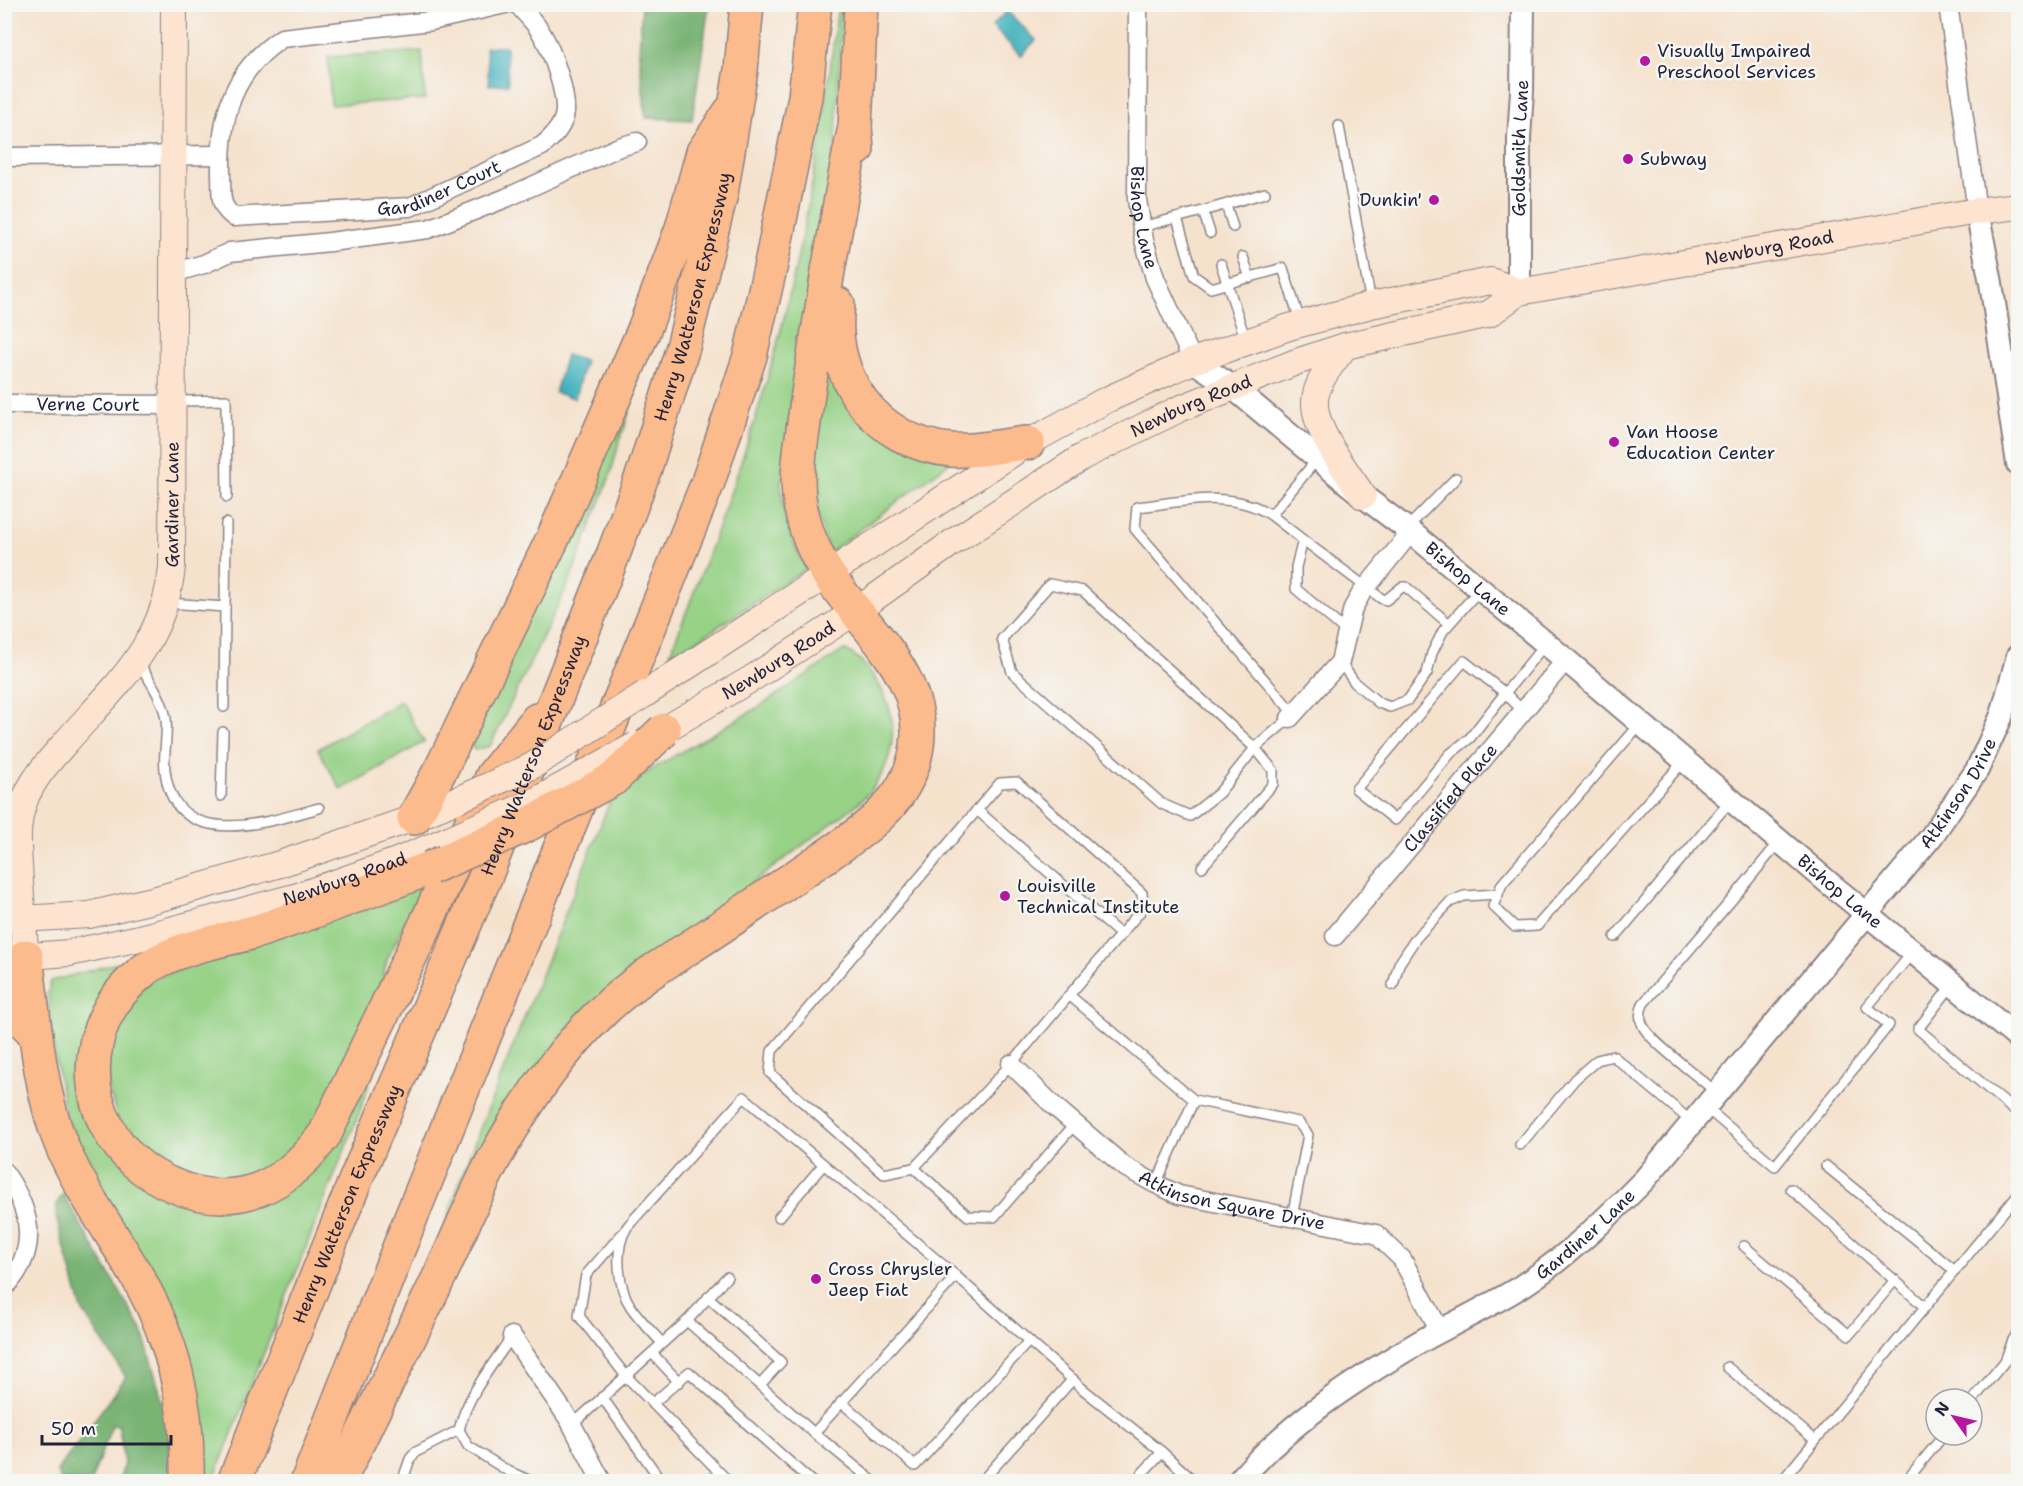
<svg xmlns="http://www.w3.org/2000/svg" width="2023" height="1486" viewBox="0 0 2023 1486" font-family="'Shantell Sans',sans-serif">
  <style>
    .green { fill: #97d287; stroke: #5c7a61; stroke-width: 1.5 }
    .forest { fill: #79b474; stroke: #4e6b58; stroke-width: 1.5 }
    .water { fill: #43b2bd; stroke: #326a7c; stroke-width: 1.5 }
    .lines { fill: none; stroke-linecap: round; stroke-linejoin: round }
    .service-casing { stroke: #8c8284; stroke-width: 12 }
    .minor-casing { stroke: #8c8284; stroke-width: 21 }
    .tertiary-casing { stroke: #8c8284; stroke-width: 26 }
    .secondary-casing { stroke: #8c8284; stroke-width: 28 }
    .motorway-casing { stroke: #8c8284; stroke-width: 36 }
    .service { stroke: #fff; stroke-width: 9 }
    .minor { stroke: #fff; stroke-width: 18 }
    .tertiary { stroke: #fff; stroke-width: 22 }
    .secondary { stroke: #fde4d1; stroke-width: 26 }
    .motorway { stroke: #fbbb8d; stroke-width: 33 }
    .secondary-bridge-casing { stroke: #8c8284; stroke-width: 28; stroke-linecap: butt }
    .motorway-bridge-casing { stroke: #8c8284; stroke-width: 36; stroke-linecap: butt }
    .secondary-bridge { stroke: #fde4d1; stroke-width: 26 }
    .motorway-bridge { stroke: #fbbb8d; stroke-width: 33 }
    .poi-dot { fill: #b5179e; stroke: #f6f6f2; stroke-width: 2 }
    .labels { text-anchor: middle; stroke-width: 5; stroke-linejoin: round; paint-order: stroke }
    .poi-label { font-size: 18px; fill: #22223b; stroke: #f6f6f2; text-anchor: start }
    .street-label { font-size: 18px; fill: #22223b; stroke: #f6f6f2 }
  </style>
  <rect width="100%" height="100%" fill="#f6f6f2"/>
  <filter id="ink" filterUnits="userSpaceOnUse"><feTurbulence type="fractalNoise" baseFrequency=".0167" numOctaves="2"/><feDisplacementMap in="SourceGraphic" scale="12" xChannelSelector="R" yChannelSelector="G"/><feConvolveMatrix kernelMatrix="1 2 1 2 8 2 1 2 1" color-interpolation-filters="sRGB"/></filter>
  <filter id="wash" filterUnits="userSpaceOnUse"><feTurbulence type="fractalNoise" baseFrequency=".008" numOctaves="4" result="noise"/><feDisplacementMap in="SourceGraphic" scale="24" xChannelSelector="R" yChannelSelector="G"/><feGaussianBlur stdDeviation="1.35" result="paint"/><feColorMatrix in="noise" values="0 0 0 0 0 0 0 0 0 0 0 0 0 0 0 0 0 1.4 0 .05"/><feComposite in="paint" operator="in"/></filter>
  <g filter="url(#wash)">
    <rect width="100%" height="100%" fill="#f5e2cd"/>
    <g class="green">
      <path d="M838,5H842L836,140L781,483C783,519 789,537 806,569L692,644L670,654C713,544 755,433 784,318C809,214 826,110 838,5Z"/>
      <polygon points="422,51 425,99 331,105 328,57"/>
      <polygon points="825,363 949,463 829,553 807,477"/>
      <polygon points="638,376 624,430 622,431 610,476 570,580 490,746 475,750 470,745"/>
      <path d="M844,650C857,654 866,666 874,677C906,723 895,775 851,809L639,968L436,1252L461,1177L614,791L757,708Z"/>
      <polygon points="401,701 424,742 341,790 318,749"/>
      <polygon points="423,885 387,960 383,977 320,1119 270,1172 226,1184 173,1174 120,1128 104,1071 118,1017 151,979"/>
      <polygon points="147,955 113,987 103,1141 253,1200 378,1056 360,1111 213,1481 197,1481 197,1448 88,1167 65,1113 51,1034 48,993 51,981"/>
    </g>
    <g class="forest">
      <polygon points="642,5 709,5 692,120 646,118 639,54"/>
      <polygon points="63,1194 142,1330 171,1431 170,1481 119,1481 124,1465 119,1426 112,1425 91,1481 61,1481 57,1471 126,1377 82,1310 56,1217 57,1203"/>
    </g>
    <g class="water">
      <polygon points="1007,11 1036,40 1021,56 992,26"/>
      <polygon points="506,46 508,84 489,85 486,47"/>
      <polygon points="566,355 585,361 575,398 555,393"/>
    </g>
  </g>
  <g filter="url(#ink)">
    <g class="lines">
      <defs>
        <g id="service">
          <polyline points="1339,126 1371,303"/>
          <polyline points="1226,205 1233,227"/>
          <polyline points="1203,211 1210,233"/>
          <polyline points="1177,218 1194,276 1211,288 1283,268 1300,321"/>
          <polyline points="1141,227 1203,211 1265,193"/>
          <polyline points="1243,257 1250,278"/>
          <polyline points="1221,264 1246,341"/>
          <polyline points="176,404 185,401 226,400 227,497"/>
          <polyline points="1318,458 1271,515 1303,540 1296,567 1296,589 1347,632"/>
          <path d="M1271,515C1232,489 1181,502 1137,507L1135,529L1294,714"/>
          <polyline points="1407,528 1456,478"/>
          <polyline points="1303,540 1382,599 1386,600 1402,587 1406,587 1449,624"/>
          <polyline points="168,603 225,607 226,523"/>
          <polygon points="1464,661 1505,693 1470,738 1450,754 1395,820 1356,789"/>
          <path d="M138,662C149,679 163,699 166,719C168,736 163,753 165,770C174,853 266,823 319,808"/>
          <polyline points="1340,662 1355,683 1379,703 1390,707 1408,700 1427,673 1432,653 1443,631 1480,589"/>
          <polyline points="224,707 225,607"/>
          <polyline points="1523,711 1505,693 1546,643"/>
          <polyline points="1641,723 1502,884 1493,906 1515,927 1537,926 1684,761"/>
          <polyline points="221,796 223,732"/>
          <polyline points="977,810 1121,935"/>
          <polyline points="1202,867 1273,784 1273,770 1255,748 1083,591 1050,584 1002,639 1012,672 1162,804 1190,816 1219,793 1255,748 1290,718"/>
          <polyline points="1615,937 1731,800"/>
          <polyline points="1393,985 1399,964 1416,938 1450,902 1464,896 1498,894"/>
          <polyline points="1952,985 1918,1029 2018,1114"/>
          <polyline points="1069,995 1194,1100 1298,1122 1308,1135 1292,1217"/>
          <path d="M1717,1093C1702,1079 1650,1042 1643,1026C1639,1018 1640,1012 1643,1004L1735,896L1780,841"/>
          <polyline points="1705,1107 1775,1166 1889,1025 1867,1007 1913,952"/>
          <polyline points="1520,1145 1575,1079 1597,1060 1613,1056 1692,1122"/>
          <polyline points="1826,1166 1955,1271"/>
          <polyline points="914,1168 1011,1064 1143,908 1142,893 1017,782 1000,783 772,1051 770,1073 884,1174 914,1168 968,1216 994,1217 1075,1124"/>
          <polyline points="1156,1184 1194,1100"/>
          <polyline points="1791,1189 1925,1307"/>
          <polyline points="779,1217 823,1165"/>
          <polyline points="622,1234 586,1275 579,1316 626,1376 729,1482"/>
          <polyline points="1744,1246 1849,1335 1895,1280"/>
          <polyline points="708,1297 781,1362 760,1385"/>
          <polyline points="687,1321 727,1277"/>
          <path d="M512,1336C492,1366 467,1395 459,1430L468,1446L508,1471L533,1482"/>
          <path d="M662,1343C652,1332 640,1320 631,1307C618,1288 614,1249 626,1229C628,1225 632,1222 635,1218L744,1097L956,1276L1084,1390L1162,1452"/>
          <polyline points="652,1353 679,1382"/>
          <polyline points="1727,1367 1815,1440"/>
          <polyline points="602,1397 662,1482"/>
          <polyline points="1972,1401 2005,1361 2013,1340 2018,1333"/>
          <polyline points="841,1402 915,1466 1029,1341"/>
          <polyline points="652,1404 689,1372 812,1482"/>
          <polyline points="572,1425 687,1321 814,1433 874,1482"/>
          <polyline points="814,1433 956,1276"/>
          <polyline points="402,1482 410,1459 416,1452 459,1430"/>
          <polyline points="981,1482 1073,1379"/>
          <polyline points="1134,1482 1162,1452 1195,1482"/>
          <polyline points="1781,1482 2018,1194"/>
          <polyline points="1905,1482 1944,1435"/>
        </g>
        <g id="minor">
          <path id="s1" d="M505,4L431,21L282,38C231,72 220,117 221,176C222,193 218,206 234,217L410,207L542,146C553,137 564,126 565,111C566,91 552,51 542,34C536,23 525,14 518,4"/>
          <path id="s2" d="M1138,4L1137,200L1144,240L1155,278L1193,361"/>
          <polyline points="1948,4 1977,211"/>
          <polyline points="4,157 221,155"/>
          <polyline points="173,273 204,264 230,252 330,242 428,229 506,198 619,147 637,142"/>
          <path id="s3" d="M4,404L171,405"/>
          <polyline points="1290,718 1340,662 1353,608 1361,594 1411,532"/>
          <path id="s4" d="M1335,936L1566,660"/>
          <path id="s5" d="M1011,1064L1054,1106L1125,1167L1156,1184L1179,1195L1376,1234L1402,1259L1440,1331"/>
          <path d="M4,1172C32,1211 40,1251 4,1288"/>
          <polyline points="512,1336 570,1421 602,1482"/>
        </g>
        <g id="tertiary">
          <polyline points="1977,211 1991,283 2018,464"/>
          <path id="s6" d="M1519,292V138L1522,91L1523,4"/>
          <path id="s7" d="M1193,361L1231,386L1363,496L1411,532L1566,660L1829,883L2018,1038"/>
          <path id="s8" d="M1238,1482C1287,1424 1353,1381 1418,1343C1452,1324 1488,1307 1522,1286C1568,1256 1607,1218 1645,1179L1931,837L1977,770L2002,715L2018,656"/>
        </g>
        <g id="secondary">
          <path d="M1345,346C1335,361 1320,376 1316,394C1308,424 1346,470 1363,496"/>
          <polyline points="645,694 1028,443 1104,401 1193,361 1289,327 1371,305 1491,281 1519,292"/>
          <path id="s9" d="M664,730L751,679L856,611L953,542L1082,457L1179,409L1296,362L1345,346L1489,314L1519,292L1977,211L2018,206"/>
          <polyline points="4,920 89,915 157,899 280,864 414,818 457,800"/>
          <path id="s10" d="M26,956C23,931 22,907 20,883C19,855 14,829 24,802C32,779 50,760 66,742C115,686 164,645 172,567L174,4"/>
          <path id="s11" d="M4,958L69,953L135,939L220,917L298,896L397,861L449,839"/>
        </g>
        <g id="motorway">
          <polyline points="857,149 855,127 861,4"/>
          <path d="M838,304C828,378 876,443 951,450C977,452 1002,445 1028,443"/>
          <polyline points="414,818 442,767 553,538 643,332 682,228 703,152 730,112"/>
          <path d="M430,868C375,889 320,910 264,929C224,942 178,945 144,970C121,988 104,1012 97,1040C82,1104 115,1162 175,1186C196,1195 220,1198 242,1194C278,1187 304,1162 325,1134L426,924L493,775L537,720"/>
          <path d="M26,956C34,1017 39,1095 64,1151C85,1198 117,1240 142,1285C175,1345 189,1413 187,1482"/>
          <polyline points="4,1001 36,1035"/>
          <path id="s12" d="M234,1482L358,1174L486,875L613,555L645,468L683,347L721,194L741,70L747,4"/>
          <polyline points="307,1482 406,1230 708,482 750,356 771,264 805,97 815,4"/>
          <path d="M339,1482C373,1410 409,1340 443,1269C460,1233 475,1194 494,1159C524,1105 560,1051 605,1009C631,984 660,966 690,947C729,922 767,896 805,870C847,841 897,815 913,764C941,674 847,621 815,551C809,539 805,526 802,513C793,480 802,441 806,408C812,362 821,317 828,271C837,223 844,175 855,127"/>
        </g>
      </defs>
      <use href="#service" class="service-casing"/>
      <use href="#minor" class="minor-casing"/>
      <use href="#tertiary" class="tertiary-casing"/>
      <use href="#secondary" class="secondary-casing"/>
      <use href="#motorway" class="motorway-casing"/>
      <use href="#service" class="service"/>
      <use href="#minor" class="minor"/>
      <use href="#tertiary" class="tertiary"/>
      <use href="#secondary" class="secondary"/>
      <use href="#motorway" class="motorway"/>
      <defs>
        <g id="secondary-bridge">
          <polyline points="457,800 532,766 645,694"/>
          <polyline points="449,839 535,801 636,745"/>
        </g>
        <polyline id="motorway-bridge" points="430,868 527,825 613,779 664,730"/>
      </defs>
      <use href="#secondary-bridge" class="secondary-bridge-casing"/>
      <use href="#motorway-bridge" class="motorway-bridge-casing"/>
      <use href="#secondary-bridge" class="secondary-bridge"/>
      <use href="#motorway-bridge" class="motorway-bridge"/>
    </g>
  </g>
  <g class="poi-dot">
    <circle cx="1645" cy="61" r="6"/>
    <circle cx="1628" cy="159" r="6"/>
    <circle cx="1434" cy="200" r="6"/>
    <circle cx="1614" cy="442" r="6"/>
    <circle cx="1005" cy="896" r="6"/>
    <circle cx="816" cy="1279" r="6"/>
  </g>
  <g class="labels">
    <g class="poi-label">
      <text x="1657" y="57">Visually Impaired<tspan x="1657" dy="21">Preschool Services</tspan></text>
      <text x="1640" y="165">Subway</text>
      <text x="1422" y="206" text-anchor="end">Dunkin'</text>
      <text x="1626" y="438">Van Hoose<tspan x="1626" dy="21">Education Center</tspan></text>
      <text x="1017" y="892">Louisville<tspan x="1017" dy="21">Technical Institute</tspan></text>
      <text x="828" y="1275">Cross Chrysler<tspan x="828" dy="21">Jeep Fiat</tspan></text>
    </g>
    <g class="street-label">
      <text dy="6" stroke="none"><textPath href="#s6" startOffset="144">Goldsmith Lane</textPath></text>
      <text dy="6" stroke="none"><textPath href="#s1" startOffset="639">Gardiner Court</textPath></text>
      <text dy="6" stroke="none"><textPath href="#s2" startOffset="214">Bishop Lane</textPath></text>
      <text dy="6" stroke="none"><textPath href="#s9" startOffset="1224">Newburg Road</textPath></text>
      <text dy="6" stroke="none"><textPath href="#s12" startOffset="1272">Henry Watterson Expressway</textPath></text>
      <text dy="6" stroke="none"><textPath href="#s3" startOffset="84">Verne Court</textPath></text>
      <text dy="6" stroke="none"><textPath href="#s9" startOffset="620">Newburg Road</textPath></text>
      <text dy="6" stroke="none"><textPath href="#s10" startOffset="500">Gardiner Lane</textPath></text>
      <text dy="6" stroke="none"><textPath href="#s7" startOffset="351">Bishop Lane</textPath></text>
      <text dy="6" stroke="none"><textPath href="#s9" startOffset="134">Newburg Road</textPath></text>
      <text dy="6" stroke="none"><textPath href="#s12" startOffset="786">Henry Watterson Expressway</textPath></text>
      <text dy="6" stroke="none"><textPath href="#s8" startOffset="1008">Atkinson Drive</textPath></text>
      <text dy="6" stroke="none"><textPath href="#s4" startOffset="180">Classified Place</textPath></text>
      <text dy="6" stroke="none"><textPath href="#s11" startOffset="351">Newburg Road</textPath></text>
      <text dy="6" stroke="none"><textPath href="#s7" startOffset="837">Bishop Lane</textPath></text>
      <text dy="6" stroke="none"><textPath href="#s5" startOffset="267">Atkinson Square Drive</textPath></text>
      <text dy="6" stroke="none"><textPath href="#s12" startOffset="300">Henry Watterson Expressway</textPath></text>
      <text dy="6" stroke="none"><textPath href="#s8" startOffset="429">Gardiner Lane</textPath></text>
    </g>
  </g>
  <rect width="2023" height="1486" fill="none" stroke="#f6f6f2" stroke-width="24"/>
  <g transform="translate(1954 1417) rotate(304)"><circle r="28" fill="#f6f6f2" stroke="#a1a1a9" stroke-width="1.5"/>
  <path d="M0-4.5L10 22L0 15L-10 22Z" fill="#b5179e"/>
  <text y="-9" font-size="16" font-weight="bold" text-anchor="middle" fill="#22223b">N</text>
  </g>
  <path d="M42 1435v9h129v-9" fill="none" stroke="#22223b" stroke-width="3"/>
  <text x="51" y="1435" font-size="18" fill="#22223b" stroke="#f6f6f2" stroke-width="4.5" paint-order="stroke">50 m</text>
</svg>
